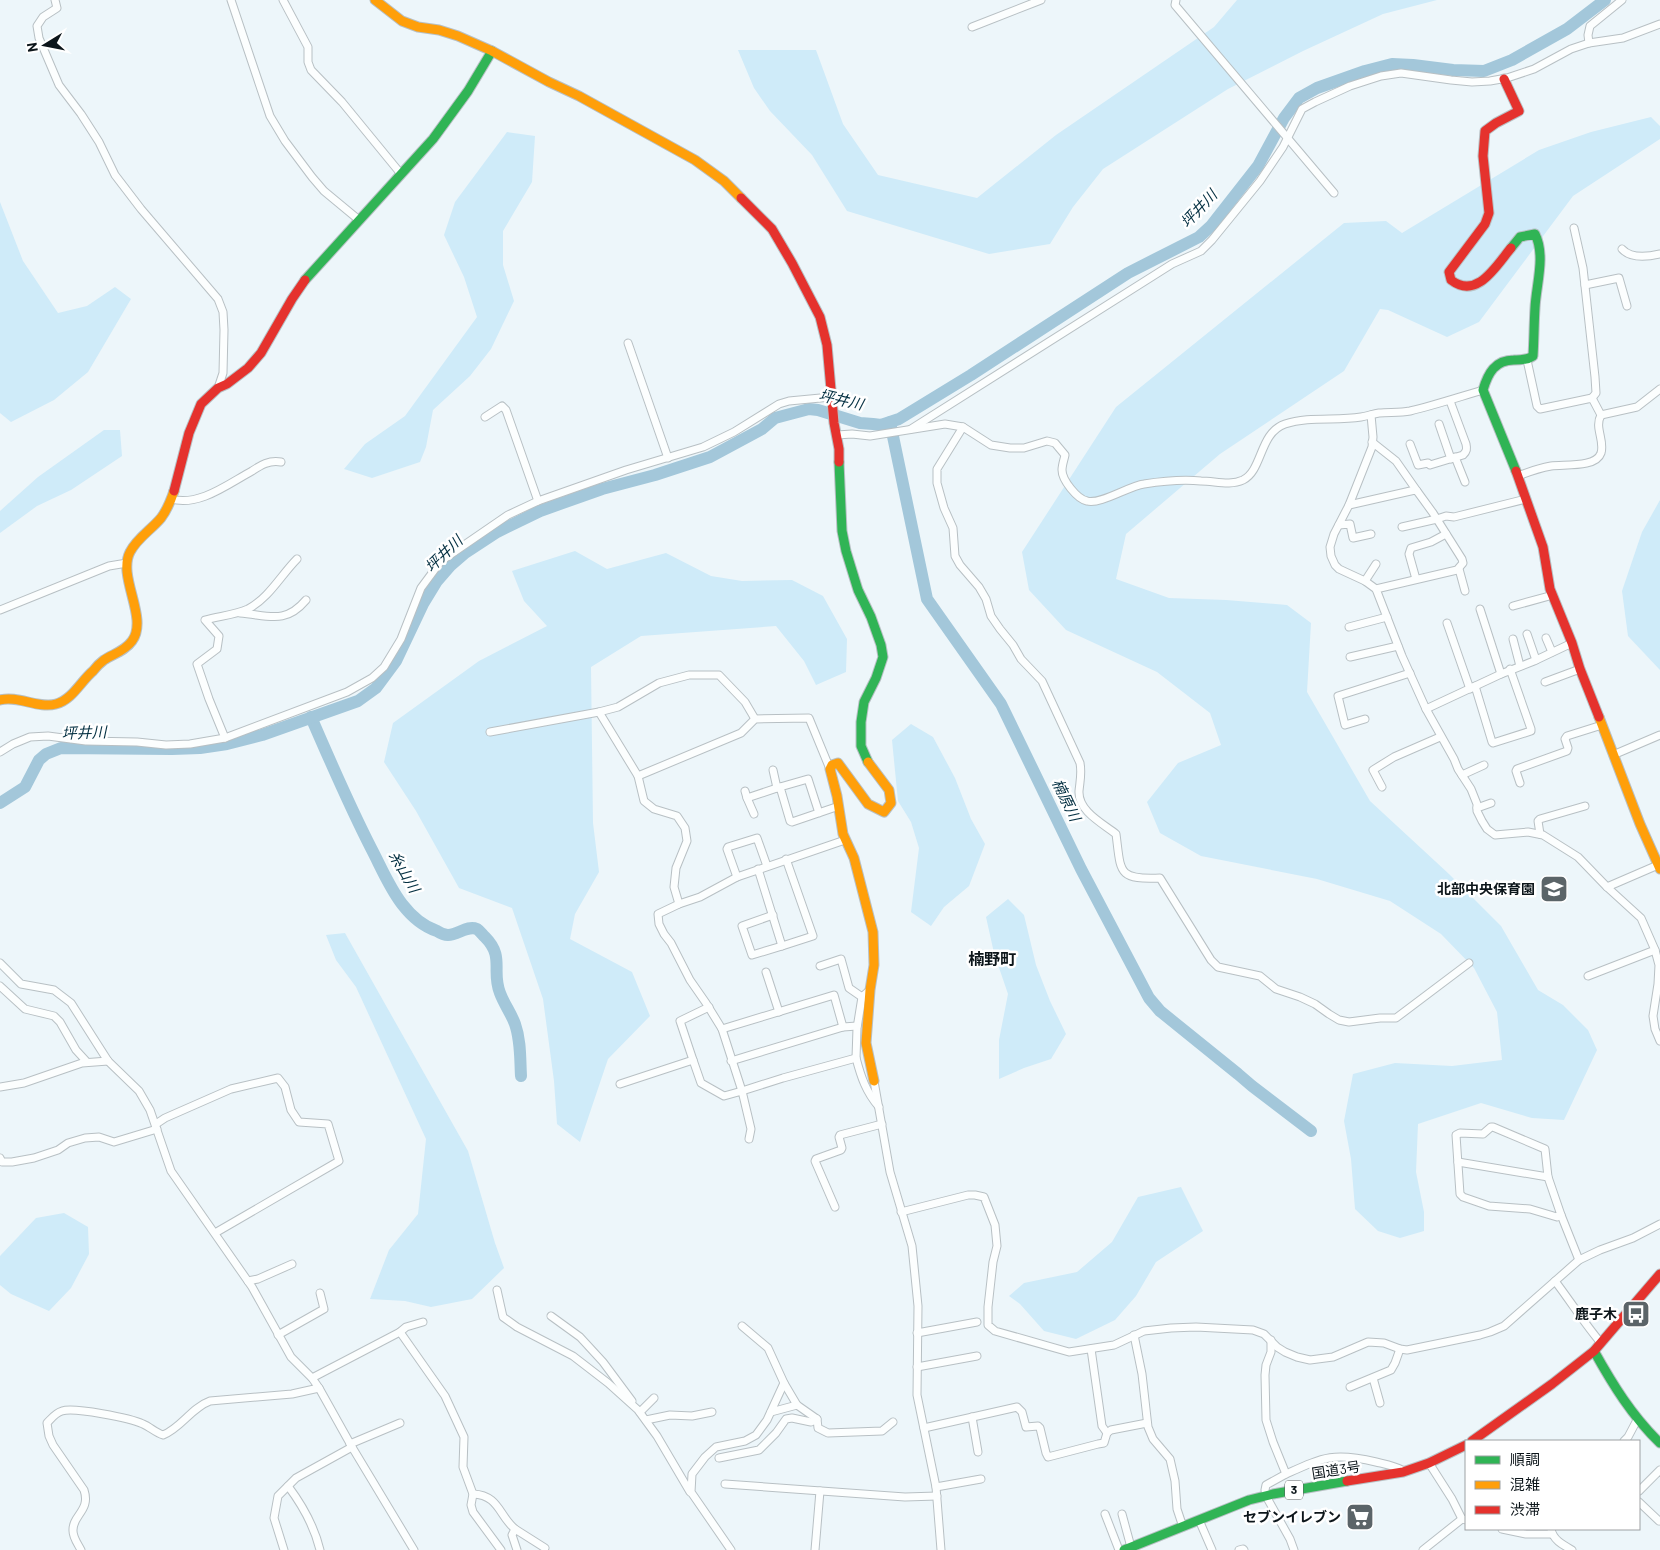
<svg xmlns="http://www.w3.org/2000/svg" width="1660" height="1550" viewBox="0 0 1660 1550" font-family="Barlow,'Noto Sans JP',sans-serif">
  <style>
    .green { fill: #cfebf9 }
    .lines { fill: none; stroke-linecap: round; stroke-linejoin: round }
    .river { stroke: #a3c7da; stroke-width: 12 }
    .street-casing { stroke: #b8c0c4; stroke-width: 9 }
    .fast-casing { stroke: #b8c0c4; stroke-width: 11 }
    .slow-casing { stroke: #b8c0c4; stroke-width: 11 }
    .jam-casing { stroke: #b8c0c4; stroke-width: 11 }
    .street { stroke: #fcfefe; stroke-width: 7 }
    .fast { stroke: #30b455; stroke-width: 9 }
    .slow { stroke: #ff9f0a; stroke-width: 9 }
    .jam { stroke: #e5322d; stroke-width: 9 }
    .labels { text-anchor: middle; stroke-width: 5; stroke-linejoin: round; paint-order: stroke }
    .shield { fill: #fff; stroke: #555b5f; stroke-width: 1 }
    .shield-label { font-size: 12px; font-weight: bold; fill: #0c151a }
    .poi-label { font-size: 14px; font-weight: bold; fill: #0c151a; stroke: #fff; text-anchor: end }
    .street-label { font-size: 14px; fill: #0c151a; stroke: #fff }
    .water-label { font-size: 15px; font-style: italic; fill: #032f41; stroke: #fff }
    .quarter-label { font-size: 16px; font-weight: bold; fill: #0c151a; stroke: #fff }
  </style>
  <rect width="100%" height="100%" fill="#edf6fa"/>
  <g class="green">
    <polygon points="1237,0 1437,0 1383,14 1303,51 1228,89 1103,169 1073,207 1050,244 989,254 847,211 812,155 770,111 754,88 738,50 816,50 843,124 878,175 977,198 1056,135 1214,27"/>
    <polygon points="1651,117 1660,126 1660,139 1573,196 1479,322 1447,337 1388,310 1380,309 1344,371 1220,454 1126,534 1116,579 1169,598 1226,600 1287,605 1311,623 1307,692 1370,801 1449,874 1501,926 1538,990 1563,1005 1588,1030 1597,1050 1564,1120 1532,1118 1481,1103 1418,1124 1416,1172 1424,1212 1424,1231 1400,1238 1378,1231 1355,1209 1351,1159 1344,1121 1353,1074 1395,1063 1452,1066 1502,1060 1497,1012 1474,968 1441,934 1390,901 1317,879 1201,856 1160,833 1147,802 1178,763 1221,745 1210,713 1157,672 1066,630 1029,590 1022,552 1116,407 1344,223 1386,221 1402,233 1539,150 1591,132"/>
    <polygon points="507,132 535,136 532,182 503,231 503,265 514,301 491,349 470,376 433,410 426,447 420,462 372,478 344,469 365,444 405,416 477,317 464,277 444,235 455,202"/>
    <polygon points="0,202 23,261 58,313 87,306 115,287 131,299 88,372 54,400 11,422 0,413"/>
    <polygon points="104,430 120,430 122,456 71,490 37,506 0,533 0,511 38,477"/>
    <polygon points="1660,500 1660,670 1628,636 1622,591 1642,532"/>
    <polygon points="575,551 607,569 666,553 711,576 742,581 792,580 823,596 847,639 846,672 816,685 804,661 776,626 641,636 591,667 593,823 599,872 575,914 570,939 632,972 650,1016 608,1059 580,1142 557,1124 554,1081 543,999 512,908 459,888 416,811 384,762 393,723 479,661 547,626 524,601 512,571"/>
    <polygon points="911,724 933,737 955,778 971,819 985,844 969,886 944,907 931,926 911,912 919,848 911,822 898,801 892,740"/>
    <polygon points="1008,899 1024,915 1036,965 1050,1001 1066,1034 1051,1059 1024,1068 999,1079 999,1040 1008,994 994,953 986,917"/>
    <polygon points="345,933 468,1151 495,1243 504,1268 472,1299 431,1307 405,1301 370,1299 389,1250 418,1214 426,1139 356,987 336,960 326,935"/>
    <polygon points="1181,1187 1203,1231 1156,1262 1136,1296 1115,1320 1076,1339 1044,1331 1020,1304 1009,1296 1024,1283 1077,1272 1112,1242 1138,1197"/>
    <polygon points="64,1213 88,1227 89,1254 71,1288 49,1311 11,1294 0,1285 0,1256 36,1218"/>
  </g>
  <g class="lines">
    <g class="river">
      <polyline points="890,422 927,599 1001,704 1081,869 1149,998 1160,1011 1238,1074 1252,1086 1311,1131"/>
      <path d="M311,717C330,761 349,805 371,848C381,867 389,887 402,904C412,917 422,926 437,931C440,933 445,935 448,935C458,935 467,925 477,929C480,931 482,934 485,937C505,957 491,971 500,993C504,1004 511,1013 515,1024C521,1041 520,1059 521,1076"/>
      <polyline points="0,803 25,787 39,760 46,754 61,748 172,749 200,748 227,744 262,735 358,701 376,688 396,661 423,604 437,581 450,566 465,553 497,532 540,511 602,489 655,475 710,457 762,429 775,418 809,409 818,410 860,423 873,424 881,425 899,419 971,375 1128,273 1199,237 1211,226 1258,166 1284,118 1299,98 1317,88 1365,71 1392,64 1413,65 1453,70 1484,71 1512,60 1567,29 1605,0"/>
    </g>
    <defs>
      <g id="street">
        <polyline points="55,0 57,8 43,17 37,26 39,38 59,85 81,114 99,142 115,175 141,209 218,299 223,312 224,330 223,373 218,388"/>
        <polyline points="231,0 270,116 285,141 312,177 324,191 359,220"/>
        <polyline points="283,0 308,47 308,62 311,70 342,102 401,174"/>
        <polyline points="1176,0 1175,5 1334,193"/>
        <polyline points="972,27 1041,0"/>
        <polyline points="1589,43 1588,35 1590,26 1622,0"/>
        <polyline points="1574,228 1583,268 1595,377 1596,393 1592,398"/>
        <path d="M1622,249C1631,259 1647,257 1660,254"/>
        <polyline points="1585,285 1619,278 1627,306"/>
        <polyline points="628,343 668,458"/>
        <polyline points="1371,415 1373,437 1372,447 1349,505 1334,534 1330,547 1331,556 1335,565 1339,569 1365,581 1376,589 1402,656 1426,709 1454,759 1458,769 1471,789 1477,804 1477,811 1482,821 1487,829 1495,835 1528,832 1543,835 1578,857 1607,887 1641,918 1655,950 1588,976"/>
        <polyline points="1601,415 1637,407 1660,389"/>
        <polyline points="485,417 502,406 506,410 538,501"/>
        <polyline points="1439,424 1451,459"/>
        <path d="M963,427L937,469V483L944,508L953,528L955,556L960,565L979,587L986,599L991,616L1000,629L1013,645L1021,659L1042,681L1080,763C1082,773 1080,781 1079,791C1078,811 1102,823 1116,834C1121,872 1117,880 1160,878L1211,960L1218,967L1260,976L1276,989L1300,997L1315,1004L1329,1014L1339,1020L1349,1022L1380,1018H1396L1469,963"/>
        <polyline points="911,429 1172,264 1201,251 1212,240 1260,181 1283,147 1302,109 1315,102 1350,86 1381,76 1401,73 1451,80 1472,82 1490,81 1507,78 1534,69 1571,49 1589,43 1623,38 1660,24"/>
        <path d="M837,435L852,434L870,436L945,424L963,427L991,445L1010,448H1024L1047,441L1055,443L1065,455C1064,460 1062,465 1062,470C1062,480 1077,499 1087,501C1100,505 1129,486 1144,484C1163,481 1182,479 1201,481C1215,481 1230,486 1243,480C1263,470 1259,433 1285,424C1309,416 1336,421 1361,417C1367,416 1373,414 1379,413C1389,412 1400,413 1410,411C1435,405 1459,397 1483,390"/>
        <polyline points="1372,442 1396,461 1417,491"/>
        <path d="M1410,444L1418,465L1428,463L1430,465L1463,455C1467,451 1467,449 1466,444L1450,401"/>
        <polyline points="1455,457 1465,482"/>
        <path d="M1518,476C1528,472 1540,468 1551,466C1564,464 1596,468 1601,453C1605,440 1594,428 1601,415L1592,398L1540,409L1537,406L1527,360"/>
        <path d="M171,499C199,507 228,484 252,471C261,465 269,460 281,462"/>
        <polyline points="1349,505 1415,490 1417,491 1433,513 1462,559 1463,563 1457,570 1376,589"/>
        <polyline points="1339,525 1350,524 1353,538 1371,534"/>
        <polyline points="1402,527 1437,519 1446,516 1454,517 1526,499"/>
        <polyline points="1459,569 1465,591"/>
        <polyline points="1416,579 1409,554 1411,548 1431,542 1446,534"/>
        <polyline points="1365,581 1376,564"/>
        <polyline points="1513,606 1553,595"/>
        <polyline points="1480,609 1501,674"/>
        <polyline points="0,610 109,566 127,563"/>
        <path d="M240,613C268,615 285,625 306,600"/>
        <polyline points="1447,623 1470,689"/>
        <polyline points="1349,627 1387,617"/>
        <polyline points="1527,634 1536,660"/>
        <polyline points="1546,638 1552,652"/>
        <polyline points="1513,639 1520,666"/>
        <polyline points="1350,657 1398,646"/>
        <polyline points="1545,682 1580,669"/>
        <polyline points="1475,686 1492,742 1493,743 1531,731 1531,729 1510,669"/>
        <polyline points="1426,709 1501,674 1534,661 1572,643"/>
        <polyline points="599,712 638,776 644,801 654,809 677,816 685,828 687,841 676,868 674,887 679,904"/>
        <polyline points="1365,719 1345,725 1338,696 1410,673"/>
        <polyline points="490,732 599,712 618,707 659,683 689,675 719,675 745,702 755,719"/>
        <path d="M225,738L209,699L197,664L217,649L219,636L205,620C219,616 235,615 248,609C269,598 281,575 297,559"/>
        <polyline points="0,752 13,744 30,737 48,736 86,741 137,742 166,745 190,744 225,738 347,692 372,678 384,667 401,639 421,588 441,561 508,515 538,501 626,470 703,447 734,432 779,404 789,401 831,397"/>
        <polyline points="1613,755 1660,735"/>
        <polyline points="773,770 777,788"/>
        <polyline points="1462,775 1484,765"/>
        <polyline points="638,776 741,733 755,719 809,718 830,769"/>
        <polyline points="1520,783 1516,771 1517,769 1567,751 1568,748 1565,739 1567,736 1602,725"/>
        <polyline points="1382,787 1373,770 1394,757 1440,737"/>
        <polyline points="745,791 747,798 780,787"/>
        <polyline points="747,798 754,814"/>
        <polyline points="1477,808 1491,803"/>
        <polyline points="819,813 808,779 780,787 790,821 792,822 839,806"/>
        <polyline points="1540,834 1538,821 1540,819 1585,806"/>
        <path d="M845,840L737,877L700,897L679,904L658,914L659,924L664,934L671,943L690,980L706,1003L722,1029L742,1091L783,1078L856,1058C861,1077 866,1092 879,1107"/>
        <polyline points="758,869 782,946 813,936 786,859"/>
        <polyline points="737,877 727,849 728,847 757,838 767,866"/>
        <polyline points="1607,887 1658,865"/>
        <polyline points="773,915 742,926 752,955 782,946"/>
        <polyline points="1655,950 1659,965 1658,984 1653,1016 1655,1029 1660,1041"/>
        <polyline points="0,963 21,984 54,990 71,1003 108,1061 139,1091 150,1110 171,1171 252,1287 291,1357 312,1378 319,1388 352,1447 414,1550"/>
        <polyline points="820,966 841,959 849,988 862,997"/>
        <polyline points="766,972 779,1012"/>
        <polyline points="0,986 25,1009 54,1016 60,1022 76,1050 87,1062"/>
        <polyline points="722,1029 834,995 843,1027"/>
        <polyline points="856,1058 857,1028 862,997 870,990"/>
        <polyline points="693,1060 701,1083 724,1096 742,1091 751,1129 749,1139"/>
        <polyline points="731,1061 843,1027 857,1026"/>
        <polyline points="874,1081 890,1172 912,1246 918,1306 917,1395 936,1487 941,1550"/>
        <polyline points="620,1084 693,1060 680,1021 709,1007"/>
        <polyline points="0,1087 24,1083 82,1063 108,1061"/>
        <polyline points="156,1124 165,1118 231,1089 278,1078 285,1087 291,1110 299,1122 328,1124 339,1161 215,1233"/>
        <polygon points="1491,1127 1493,1127 1545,1149 1548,1177 1561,1215 1557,1217 1530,1209 1489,1206 1463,1197 1460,1194 1456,1135 1460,1133 1483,1134"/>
        <polyline points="0,1158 2,1162 12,1162 34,1158 58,1150 68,1143 85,1138 99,1137 114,1142 157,1129"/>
        <polyline points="1458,1162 1548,1177"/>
        <polyline points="835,1207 815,1161 816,1159 841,1150 842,1148 839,1137 840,1135 882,1124"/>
        <polyline points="901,1212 968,1195 975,1195 984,1197 995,1225 997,1246 993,1262 988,1307 988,1325 995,1331 1069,1352 1114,1345 1144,1331 1171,1328 1196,1327 1253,1330 1264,1334 1277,1347 1285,1352 1297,1357 1310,1360 1333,1357 1368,1342 1384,1343 1400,1349 1407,1350 1480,1335 1490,1332 1504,1326 1579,1260 1600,1250 1633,1238 1660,1224"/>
        <polyline points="1561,1215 1579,1260"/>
        <polyline points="248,1281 258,1279 292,1264"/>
        <path d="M1555,1281C1571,1302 1584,1323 1601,1343"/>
        <polyline points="497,1290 503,1317 517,1327 573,1356 608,1383 638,1410 657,1436 690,1492"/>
        <polyline points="551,1316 580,1337 603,1362 632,1401"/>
        <polyline points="400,1332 406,1327 423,1322"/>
        <polyline points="917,1333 977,1322"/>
        <polyline points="278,1335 324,1309 320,1293"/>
        <polyline points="1134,1335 1142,1374 1148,1427 1153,1439 1170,1459 1175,1481 1177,1509 1183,1527"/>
        <polyline points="1271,1340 1271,1352 1266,1365 1265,1375 1266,1420 1273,1442 1286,1474 1266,1485 1265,1490 1266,1496 1290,1539 1294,1550"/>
        <polyline points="1091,1349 1102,1426 1107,1433"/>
        <polyline points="917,1367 977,1356"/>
        <polyline points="312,1378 400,1332 445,1396 464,1437 463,1467 473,1494 471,1505 473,1512 501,1550"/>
        <polyline points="1373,1378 1380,1403"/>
        <polyline points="784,1383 797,1405"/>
        <polyline points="1350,1387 1391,1370 1395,1363 1400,1349"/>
        <polyline points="640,1412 654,1398"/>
        <polyline points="771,1412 797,1405 817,1419 818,1428 828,1433 882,1431 893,1422"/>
        <polyline points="972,1417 978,1452"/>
        <polyline points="646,1420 670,1415 692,1416 712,1412"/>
        <polyline points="924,1428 1017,1407 1022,1412 1026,1427 1038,1426 1040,1428 1046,1453 1048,1457 1098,1444 1104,1443 1107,1433 1111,1430 1147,1423"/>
        <polyline points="1624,1441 1628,1437 1637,1420"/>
        <polyline points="350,1444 400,1423"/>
        <polyline points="719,1458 759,1450 776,1433 786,1419 792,1418 811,1422 817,1419"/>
        <polyline points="1429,1463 1452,1499 1462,1519"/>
        <path d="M1286,1474C1324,1457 1334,1452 1376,1462C1384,1464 1395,1466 1402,1470"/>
        <polyline points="725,1484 905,1497 937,1496"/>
        <path d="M288,1486C303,1506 314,1525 320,1550"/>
        <polyline points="936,1487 981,1479"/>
        <polyline points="1639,1491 1660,1470"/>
        <path d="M473,1494C499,1495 499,1516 515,1529L512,1535L517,1550"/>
        <polyline points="1639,1502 1659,1521"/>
        <polyline points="1105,1514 1119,1550"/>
        <polyline points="1122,1514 1131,1547"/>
        <polyline points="1199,1520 1212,1550"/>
        <polyline points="515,1529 545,1548"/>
        <polyline points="1502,1529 1526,1534 1552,1534"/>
        <path d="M1551,1529C1553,1540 1563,1545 1572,1550"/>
        <path d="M81,1550C78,1544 73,1538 73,1531C72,1515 91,1511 84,1490L53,1445L49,1436L47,1423C51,1419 55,1413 62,1411C74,1407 130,1418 143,1424C150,1427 156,1433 163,1435C181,1428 191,1408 210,1401L292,1394L319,1388"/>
        <polyline points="284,1550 274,1518 278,1496 296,1478 352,1447"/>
        <polyline points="731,1550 691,1492 692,1474 705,1457 716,1447 745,1441 756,1435 767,1420 784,1383 768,1348 742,1326"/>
        <polyline points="815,1550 820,1491"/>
        <polyline points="1239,1550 1243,1549 1244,1550"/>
        <polyline points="1423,1550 1462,1519 1466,1520"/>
      </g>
      <g id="fast">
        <path d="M1511,248L1520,237L1535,234C1546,256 1536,285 1535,308C1534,324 1534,340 1533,356C1526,361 1522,359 1514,360C1495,360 1488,373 1483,390L1516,471"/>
        <polyline points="305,280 433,139 468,91 492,51"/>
        <polyline points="839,462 842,531 846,551 858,590 871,617 881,645 883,657 876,678 864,702 861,722 861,746 868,762"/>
        <path d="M1594,1351C1613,1385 1632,1416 1660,1443"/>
        <polyline points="1124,1550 1249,1500 1273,1494 1347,1481"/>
      </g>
      <g id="slow">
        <polyline points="375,0 402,21 418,27 439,30 458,36 492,51 549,82 579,96 695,160 724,181 741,198"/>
        <path d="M0,700C18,695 38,709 56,704C72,700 81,681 93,671C96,667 100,663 104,660C113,654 125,651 132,641C149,618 117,577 130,552C137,538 151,530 161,518C167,510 171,500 174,491"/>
        <polyline points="1599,717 1640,824 1660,869"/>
        <polyline points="868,762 889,790 891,803 884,812 868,804 838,763 832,765 830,769 837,796 843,834 854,858 873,932 874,965 870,990 866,1043 874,1081"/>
      </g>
      <g id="jam">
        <path d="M1504,79L1519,111L1496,123L1485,131L1483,156L1489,213L1485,224L1449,272L1451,280C1477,300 1496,266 1511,248"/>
        <polyline points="741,198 772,229 792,263 820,317 827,345 834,423 839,449 839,462"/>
        <polyline points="1516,471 1543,547 1550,589 1572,643 1580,669 1599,717"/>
        <polyline points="174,491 189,433 201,404 218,388 227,384 248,368 261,353 292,299 305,280"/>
        <polyline points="1472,1441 1552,1384 1594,1351 1660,1274"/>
        <polyline points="1347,1481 1403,1472 1429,1463 1466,1445"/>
      </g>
    </defs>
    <use href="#street" class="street-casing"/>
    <use href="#fast" class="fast-casing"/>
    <use href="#slow" class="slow-casing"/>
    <use href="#jam" class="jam-casing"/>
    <use href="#street" class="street"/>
    <use href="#fast" class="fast"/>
    <use href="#slow" class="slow"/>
    <use href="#jam" class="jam"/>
  </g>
  <defs>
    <symbol id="school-square" viewBox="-11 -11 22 22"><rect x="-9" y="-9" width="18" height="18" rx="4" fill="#5b6468" stroke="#fff"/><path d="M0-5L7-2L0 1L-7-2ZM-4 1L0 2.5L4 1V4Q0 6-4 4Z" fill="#fff"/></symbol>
    <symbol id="bus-square" viewBox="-11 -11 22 22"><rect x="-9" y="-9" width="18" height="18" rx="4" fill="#5b6468" stroke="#fff"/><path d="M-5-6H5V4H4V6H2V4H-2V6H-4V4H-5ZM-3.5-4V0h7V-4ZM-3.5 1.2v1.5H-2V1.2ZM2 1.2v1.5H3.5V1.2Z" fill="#fff"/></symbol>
    <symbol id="supermarket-square" viewBox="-11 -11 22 22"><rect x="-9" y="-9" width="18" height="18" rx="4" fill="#5b6468" stroke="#fff"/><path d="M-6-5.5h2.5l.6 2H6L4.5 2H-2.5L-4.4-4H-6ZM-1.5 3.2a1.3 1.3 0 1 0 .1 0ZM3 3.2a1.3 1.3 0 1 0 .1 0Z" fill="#fff"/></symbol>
  </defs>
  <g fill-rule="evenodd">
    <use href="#school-square" x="1538" y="873" width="32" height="32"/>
    <use href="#bus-square" x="1620" y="1298" width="32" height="32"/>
    <use href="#supermarket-square" x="1344" y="1501" width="32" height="32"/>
  </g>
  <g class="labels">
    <rect class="shield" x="1285" y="1480.5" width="18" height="19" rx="4"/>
    <g class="shield-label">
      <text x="1294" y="1494">3</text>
    </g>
    <g class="poi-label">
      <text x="1535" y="894">北部中央保育園</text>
      <text x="1617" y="1319">鹿子木</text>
      <text x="1341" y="1522">セブンイレブン</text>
    </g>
    <g class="street-label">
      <text transform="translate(1336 1470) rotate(-9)" y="5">国道3号</text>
    </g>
    <g class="water-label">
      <text transform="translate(1199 209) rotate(-47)" y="5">坪井川</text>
      <text transform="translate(841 400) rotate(13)" y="5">坪井川</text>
      <text transform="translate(444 554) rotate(-44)" y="5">坪井川</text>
      <text transform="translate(84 733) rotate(-2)" y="5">坪井川</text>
      <text transform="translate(1066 800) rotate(64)" y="5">楠原川</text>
      <text transform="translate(404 872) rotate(60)" y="5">糸山川</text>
    </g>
    <g class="quarter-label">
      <text x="992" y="965">楠野町</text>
    </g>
  </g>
  <rect x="1465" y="1440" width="175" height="90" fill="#ffffff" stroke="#9ea1a3"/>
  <rect x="1475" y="1456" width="25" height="8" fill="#30b455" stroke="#9ea1a3"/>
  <text x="1510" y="1465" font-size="15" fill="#0c151a">順調</text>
  <rect x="1475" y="1481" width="25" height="8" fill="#ff9f0a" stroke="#9ea1a3"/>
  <text x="1510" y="1490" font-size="15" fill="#0c151a">混雑</text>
  <rect x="1475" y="1506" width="25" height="8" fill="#e5322d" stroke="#9ea1a3"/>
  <text x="1510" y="1515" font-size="15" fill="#0c151a">渋滞</text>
  <g transform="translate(45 45) rotate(260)" stroke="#ffffff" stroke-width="4" paint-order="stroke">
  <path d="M0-4L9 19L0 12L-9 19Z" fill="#0c151a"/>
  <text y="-8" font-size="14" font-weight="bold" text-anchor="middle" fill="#0c151a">N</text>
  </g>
</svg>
